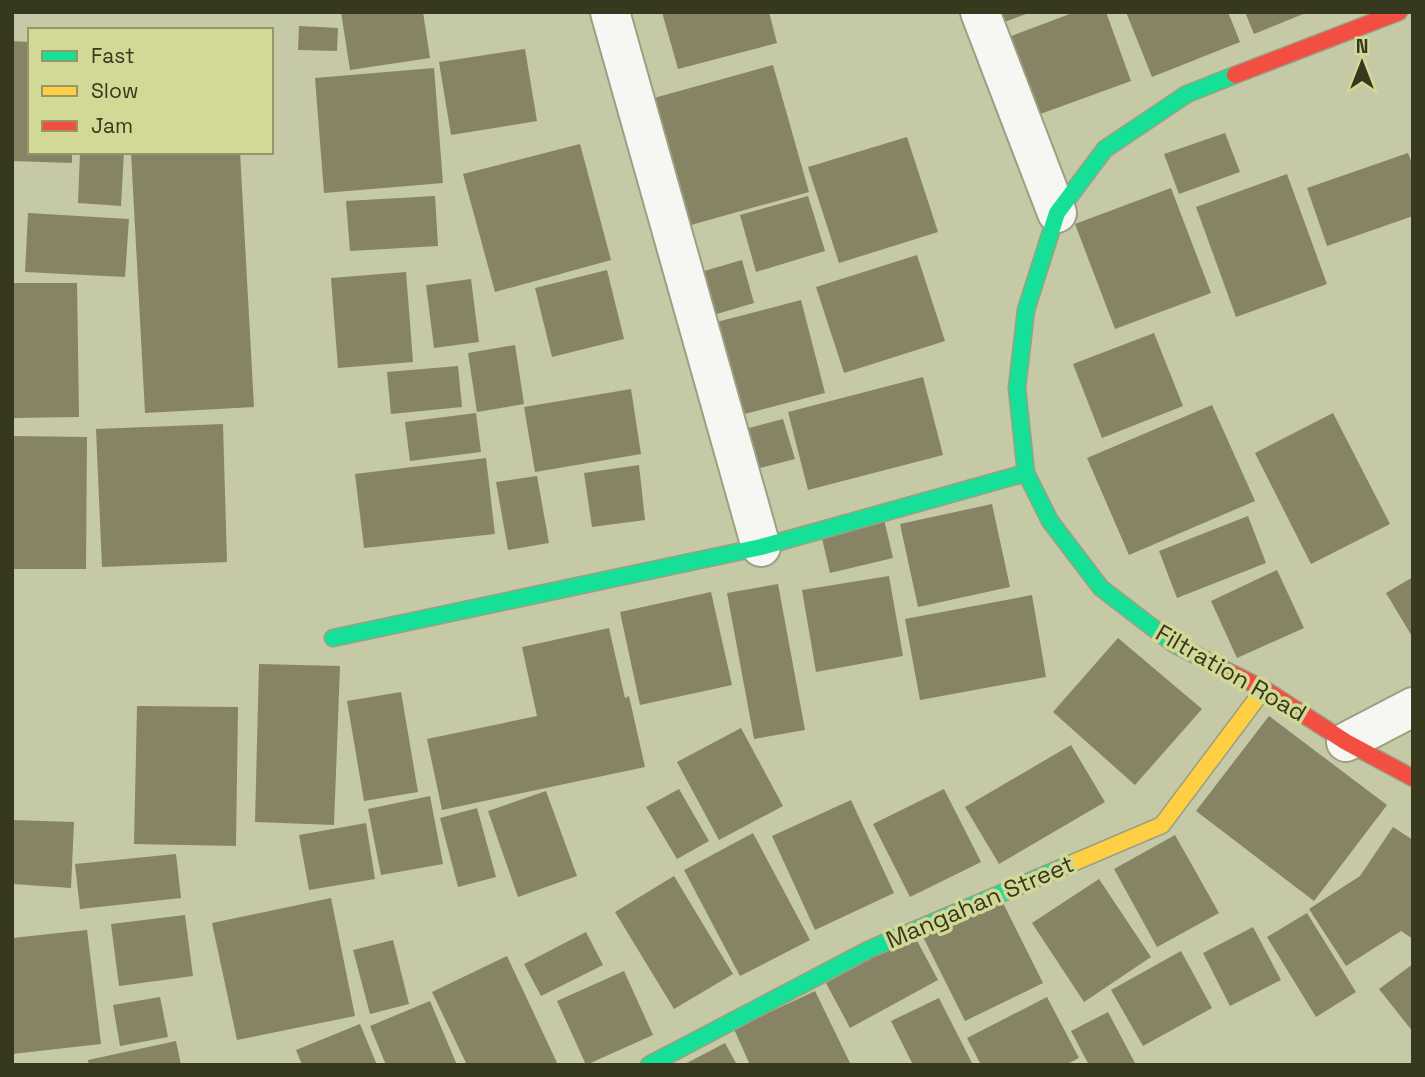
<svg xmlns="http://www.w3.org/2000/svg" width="1425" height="1077" viewBox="0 0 1425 1077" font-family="'Space Grotesk',sans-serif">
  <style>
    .building { fill: #868465 }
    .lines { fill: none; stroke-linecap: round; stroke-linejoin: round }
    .street-casing { stroke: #9c9f82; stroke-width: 42 }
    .fast-casing { stroke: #9c9f82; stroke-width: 19 }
    .slow-casing { stroke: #9c9f82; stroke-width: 19 }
    .jam-casing { stroke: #9c9f82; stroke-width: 19 }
    .street { stroke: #f6f7f2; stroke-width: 38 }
    .fast { stroke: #16e098; stroke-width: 16 }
    .slow { stroke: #ffcf43; stroke-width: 16 }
    .jam { stroke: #f24e42; stroke-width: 16 }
    .labels { text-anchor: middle; stroke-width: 7; stroke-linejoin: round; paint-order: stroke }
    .street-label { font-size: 24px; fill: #36391e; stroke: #d2d896 }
  </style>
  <rect width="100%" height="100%" fill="#c5c9a5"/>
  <g class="building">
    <polygon points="341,12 423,12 430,58 350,70"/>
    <polygon points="662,12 769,12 777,43 678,69"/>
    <polygon points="985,12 1031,12 991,27"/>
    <polygon points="1075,12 1106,12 1131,81 1032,117 1003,39"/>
    <polygon points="1126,12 1228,12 1240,42 1152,77"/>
    <polygon points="1245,12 1308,12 1254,34"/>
    <polygon points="299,26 338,28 337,51 298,50"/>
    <polygon points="12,41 30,42 30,152 72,152 72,163 12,161"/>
    <polygon points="525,49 537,121 451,135 439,62"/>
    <polygon points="773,65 809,192 691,225 654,98"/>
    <polygon points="434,68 443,183 324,193 315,78"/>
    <polygon points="1225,133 1240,172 1179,194 1164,154"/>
    <polygon points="907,137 938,232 839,263 808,167"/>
    <polygon points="580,144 611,260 495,292 463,174"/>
    <polygon points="80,152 124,152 121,206 78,203"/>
    <polygon points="131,152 240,152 254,407 145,413"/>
    <polygon points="1408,153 1413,166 1413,216 1327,246 1307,188"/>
    <polygon points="1287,174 1327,284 1236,317 1196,207"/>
    <polygon points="1171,188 1211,293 1115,329 1075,224"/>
    <polygon points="435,196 438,246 350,251 346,201"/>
    <polygon points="808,196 825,251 756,272 740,215"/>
    <polygon points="28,213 129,219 125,277 25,272"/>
    <polygon points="917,255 945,341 844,373 816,287"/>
    <polygon points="742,260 754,303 700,319 687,276"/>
    <polygon points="607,270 624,339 552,357 535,288"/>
    <polygon points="406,272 413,362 338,368 331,278"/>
    <polygon points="471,279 479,342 434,348 426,285"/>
    <polygon points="12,283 77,283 79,417 12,418"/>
    <polygon points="801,300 825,393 729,418 705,325"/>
    <polygon points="1154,333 1183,406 1102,438 1073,364"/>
    <polygon points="515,345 524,404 477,412 468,353"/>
    <polygon points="458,366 462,407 391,414 387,372"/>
    <polygon points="923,377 943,455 808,490 788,412"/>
    <polygon points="631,389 641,454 535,472 524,407"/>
    <polygon points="1212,405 1255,501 1129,555 1087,458"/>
    <polygon points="476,413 481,452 410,461 405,422"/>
    <polygon points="1333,413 1390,524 1311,564 1255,453"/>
    <polygon points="783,419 795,459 748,471 738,431"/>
    <polygon points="223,424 227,562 102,567 96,429"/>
    <polygon points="12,436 87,437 86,569 12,569"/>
    <polygon points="486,458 495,534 364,548 355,474"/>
    <polygon points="639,465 645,520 592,527 584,473"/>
    <polygon points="537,476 549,543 508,550 496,482"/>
    <polygon points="992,504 1010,587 918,607 900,524"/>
    <polygon points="1248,516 1266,563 1177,598 1159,551"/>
    <polygon points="884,519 893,558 830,573 821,534"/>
    <polygon points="1277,570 1304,628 1237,658 1211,601"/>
    <polygon points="889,576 903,656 816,672 802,590"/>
    <polygon points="1413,577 1413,638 1386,593"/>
    <polygon points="778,584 805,730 754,739 727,593"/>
    <polygon points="711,592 732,685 640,705 620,612"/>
    <polygon points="1032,595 1046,677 920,700 905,619"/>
    <polygon points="609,628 625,698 629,696 645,767 442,810 427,739 537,716 522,647"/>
    <polygon points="1118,638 1202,709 1135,785 1053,712"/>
    <polygon points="259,664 340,666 334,825 255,822"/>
    <polygon points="401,692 418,792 364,801 347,701"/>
    <polygon points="137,706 238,707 236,846 134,844"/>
    <polygon points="1269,716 1387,805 1314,901 1196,811"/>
    <polygon points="741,728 783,806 719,840 677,762"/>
    <polygon points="1071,745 1105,802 999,864 965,807"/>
    <polygon points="679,789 709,841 677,859 646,807"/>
    <polygon points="944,789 981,862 910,897 873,824"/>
    <polygon points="546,791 577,876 518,897 488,811"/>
    <polygon points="430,796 443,864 381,875 368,809"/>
    <polygon points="851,800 894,893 815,930 772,836"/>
    <polygon points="477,808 496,877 458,887 440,818"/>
    <polygon points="12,820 74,822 71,888 12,884"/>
    <polygon points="366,823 375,879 309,890 299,835"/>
    <polygon points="1393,827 1413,840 1413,939 1401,931 1346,966 1309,909 1360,876"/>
    <polygon points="753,833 810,940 740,976 684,870"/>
    <polygon points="1175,835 1219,913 1157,947 1114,869"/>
    <polygon points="176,854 181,898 80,909 75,864"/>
    <polygon points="674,876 733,974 674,1009 615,912"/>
    <polygon points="1099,879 1151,957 1084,1002 1032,923"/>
    <polygon points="1000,897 1043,983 965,1021 922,935"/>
    <polygon points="331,898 355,1016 237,1040 212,923"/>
    <polygon points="1307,913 1356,992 1316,1017 1267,937"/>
    <polygon points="185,915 193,976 119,986 111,924"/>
    <polygon points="1253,927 1281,980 1230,1006 1203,953"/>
    <polygon points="87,930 101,1044 12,1054 12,938"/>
    <polygon points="586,932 603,965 541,996 524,964"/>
    <polygon points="914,935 938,980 850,1028 826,983"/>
    <polygon points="393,940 409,1004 370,1014 353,950"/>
    <polygon points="1181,951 1212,1008 1143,1046 1111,990"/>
    <polygon points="507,956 558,1065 467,1065 432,992"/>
    <polygon points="1413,964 1413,1032 1379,989"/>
    <polygon points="624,971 653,1035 586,1065 557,1001"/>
    <polygon points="815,991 851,1065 750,1065 734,1029"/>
    <polygon points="160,997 168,1037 120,1046 113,1005"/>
    <polygon points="1047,997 1079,1058 1065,1065 981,1065 967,1038"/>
    <polygon points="939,998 973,1065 913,1065 891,1021"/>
    <polygon points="430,1001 457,1065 386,1065 370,1026"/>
    <polygon points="1108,1012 1136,1065 1089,1065 1071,1031"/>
    <polygon points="360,1024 377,1065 302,1065 296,1050"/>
    <polygon points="176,1041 181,1065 89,1065 88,1060"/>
    <polygon points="725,1043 737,1065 683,1065"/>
  </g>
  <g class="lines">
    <defs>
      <g id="street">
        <polyline points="610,12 761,547"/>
        <polyline points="980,12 1057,213"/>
        <polyline points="1346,742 1413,707"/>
      </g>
      <g id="fast">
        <polyline points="333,638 761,547 1026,473"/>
        <polyline points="1213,664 1174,644 1101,588 1050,521 1026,473 1017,388 1026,310 1057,213 1105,149 1187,94 1235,75"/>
        <polyline points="649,1065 870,949 1068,865"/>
      </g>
      <polyline id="slow" points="1068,865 1162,825 1264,689"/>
      <g id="jam">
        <polyline points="1235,75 1399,12"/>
        <polyline points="1213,664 1264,689 1346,742 1413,778"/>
      </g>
    </defs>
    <use href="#street" class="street-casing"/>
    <use href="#fast" class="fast-casing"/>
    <use href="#slow" class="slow-casing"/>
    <use href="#jam" class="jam-casing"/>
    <use href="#street" class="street"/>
    <use href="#fast" class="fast"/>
    <use href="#slow" class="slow"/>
    <use href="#jam" class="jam"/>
  </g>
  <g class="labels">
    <g class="street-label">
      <text transform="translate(1231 673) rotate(30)" y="8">Filtration Road</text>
      <text transform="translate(980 902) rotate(-23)" y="8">Mangahan Street</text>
    </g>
  </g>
  <rect width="1425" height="1077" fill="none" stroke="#36391e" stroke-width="28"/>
  <rect x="28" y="28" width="245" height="126" fill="#d2d896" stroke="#949866" stroke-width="2"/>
  <rect x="42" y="51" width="35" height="10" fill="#16e098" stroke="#949866" stroke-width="2"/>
  <text x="91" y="63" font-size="21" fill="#36391e">Fast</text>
  <rect x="42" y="86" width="35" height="10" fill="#ffcf43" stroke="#949866" stroke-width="2"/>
  <text x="91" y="98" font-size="21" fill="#36391e">Slow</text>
  <rect x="42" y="121" width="35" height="10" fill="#f24e42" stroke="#949866" stroke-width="2"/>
  <text x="91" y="133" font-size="21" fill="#36391e">Jam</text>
  <g transform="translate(1362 63)" stroke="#d2d896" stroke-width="5" paint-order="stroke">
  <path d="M0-5L12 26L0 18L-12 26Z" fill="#36391e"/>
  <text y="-10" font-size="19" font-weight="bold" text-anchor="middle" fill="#36391e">N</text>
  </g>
</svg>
